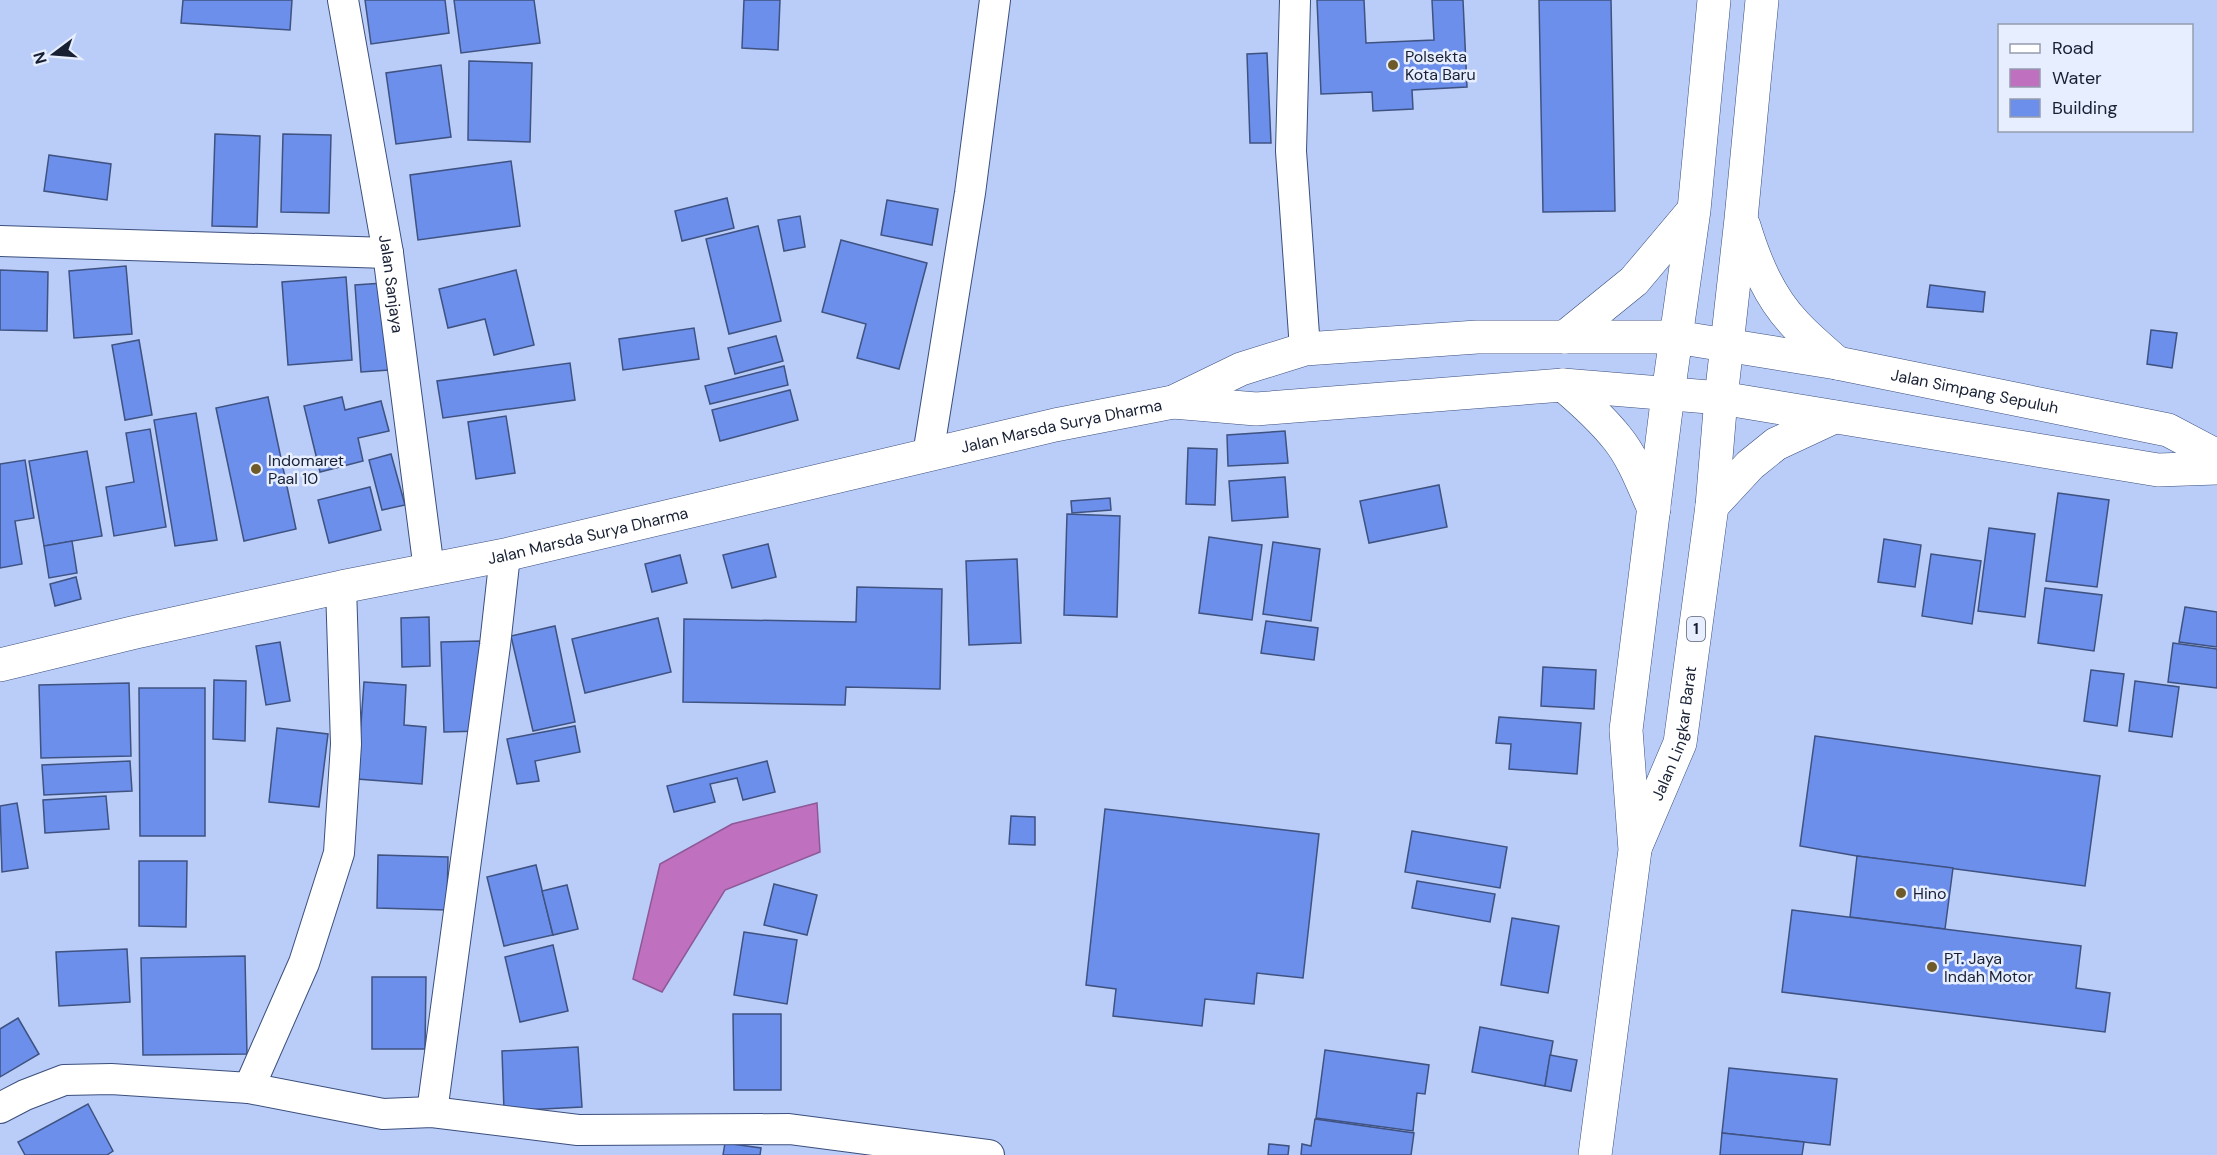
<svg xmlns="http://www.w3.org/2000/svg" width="2217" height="1155" viewBox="0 0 2217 1155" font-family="'DM Sans',sans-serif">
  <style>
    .water { fill: #bf71c0; stroke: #8d5996; stroke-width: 1.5 }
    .building { fill: #6b8fea; stroke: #3f5281; stroke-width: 1.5 }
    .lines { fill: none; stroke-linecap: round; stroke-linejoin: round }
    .minor-casing { stroke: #3b4e7c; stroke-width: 32 }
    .trunk-casing { stroke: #3b4e7c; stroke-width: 34 }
    .minor { stroke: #fff; stroke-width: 30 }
    .trunk { stroke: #fff; stroke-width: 33 }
    .poi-dot { fill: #6f5b2a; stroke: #e6eeff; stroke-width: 2 }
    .labels { text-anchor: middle; stroke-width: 5; stroke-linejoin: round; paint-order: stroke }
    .shield { fill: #e6eeff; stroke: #565e71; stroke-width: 1.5 }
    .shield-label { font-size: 15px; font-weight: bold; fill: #182034 }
    .poi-label { font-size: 16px; fill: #182034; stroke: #e6eeff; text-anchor: start }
    .street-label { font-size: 16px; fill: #182034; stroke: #e6eeff }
  </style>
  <rect width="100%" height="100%" fill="#b9cdf8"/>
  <polygon class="water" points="817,803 820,852 725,890 662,992 633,979 660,864 732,824"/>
  <g class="building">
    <polygon points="183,0 292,0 290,30 181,23"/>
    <polygon points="365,0 445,0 449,33 371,44"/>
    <polygon points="454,0 534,0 540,43 461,53"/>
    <polygon points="744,0 780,0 778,50 742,48"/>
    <polygon points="1317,0 1364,0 1366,43 1434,40 1432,0 1463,0 1467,87 1412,90 1413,109 1373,111 1372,92 1321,94"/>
    <polygon points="1539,0 1611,0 1615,211 1543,212"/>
    <polygon points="1267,53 1271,143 1250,143 1247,54"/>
    <polygon points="469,61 532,63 530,142 468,140"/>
    <polygon points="441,65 451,137 396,144 386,73"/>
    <polygon points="215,134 260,136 257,227 212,226"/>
    <polygon points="283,134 331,135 329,213 281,212"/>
    <polygon points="49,155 111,164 107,200 44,191"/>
    <polygon points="511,161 520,226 418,240 410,175"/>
    <polygon points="727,198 734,228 682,241 675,211"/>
    <polygon points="887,200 938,209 932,245 881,235"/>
    <polygon points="800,216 805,247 784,251 778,220"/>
    <polygon points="758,226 781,321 729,334 706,239"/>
    <polygon points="841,240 927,263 899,369 857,358 866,324 822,312"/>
    <polygon points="126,266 132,334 74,338 69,271"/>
    <polygon points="0,270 48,272 47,331 0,330"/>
    <polygon points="516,270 534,345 494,355 485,319 448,328 439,289"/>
    <polygon points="346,277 352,360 288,365 282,282"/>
    <polygon points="383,283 389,370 361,372 355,285"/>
    <polygon points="1930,285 1985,292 1983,312 1927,307"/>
    <polygon points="694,328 699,359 623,370 619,339"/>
    <polygon points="2151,330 2177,333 2172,368 2147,364"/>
    <polygon points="776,336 783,361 735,374 728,348"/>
    <polygon points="139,340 152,415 125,420 112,345"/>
    <polygon points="570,363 575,400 443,418 437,381"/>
    <polygon points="784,366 788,385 710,404 705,386"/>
    <polygon points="790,390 798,420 720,441 712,410"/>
    <polygon points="268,397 296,529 244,541 216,408"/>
    <polygon points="342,397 345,410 381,401 389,431 358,438 363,461 320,472 304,406"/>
    <polygon points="196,413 217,540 175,546 154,420"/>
    <polygon points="506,416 515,473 476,479 468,422"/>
    <polygon points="150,429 166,527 114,536 106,487 134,482 126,433"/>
    <polygon points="1285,431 1288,463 1228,466 1227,435"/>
    <polygon points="1188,448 1217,449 1215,505 1186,504"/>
    <polygon points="87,451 102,536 44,546 29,461"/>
    <polygon points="391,454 405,505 382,510 369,460"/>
    <polygon points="25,460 34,518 15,521 22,564 0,568 0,464"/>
    <polygon points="1285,477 1288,517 1232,521 1229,481"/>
    <polygon points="1439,485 1447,527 1369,543 1360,501"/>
    <polygon points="370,487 381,530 329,543 318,500"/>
    <polygon points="2058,493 2109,500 2097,587 2046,581"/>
    <polygon points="1110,498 1111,510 1072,513 1071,501"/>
    <polygon points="1067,514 1120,516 1117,617 1064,615"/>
    <polygon points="1989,528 2035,534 2025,617 1978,611"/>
    <polygon points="1209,537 1262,545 1252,620 1199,613"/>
    <polygon points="1884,539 1921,545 1915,587 1878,582"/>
    <polygon points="72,541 77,573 49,578 44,546"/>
    <polygon points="1273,542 1320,549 1311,621 1263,614"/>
    <polygon points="768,544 776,577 732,588 723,555"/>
    <polygon points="1931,554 1981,561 1972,624 1922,616"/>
    <polygon points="680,555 687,583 652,592 645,564"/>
    <polygon points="1017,559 1021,643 969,645 966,561"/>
    <polygon points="76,577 81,599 55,606 50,584"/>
    <polygon points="857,587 942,589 940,689 846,687 845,705 683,702 684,619 856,622"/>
    <polygon points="2045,588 2102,595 2094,651 2038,643"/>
    <polygon points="2185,607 2217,612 2217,647 2179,642"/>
    <polygon points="429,617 430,666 402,667 401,618"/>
    <polygon points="658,618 671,672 585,693 572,639"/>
    <polygon points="1266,621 1318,628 1314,660 1261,653"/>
    <polygon points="555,626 575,722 533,731 511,636"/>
    <polygon points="480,641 482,731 444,732 441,642"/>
    <polygon points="280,642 290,701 266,705 256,646"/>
    <polygon points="2173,643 2217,649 2217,688 2168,682"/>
    <polygon points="1543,667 1596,670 1594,709 1541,706"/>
    <polygon points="2091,670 2124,674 2117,726 2084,721"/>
    <polygon points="214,680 246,681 245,741 213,739"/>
    <polygon points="2135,681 2179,687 2172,737 2129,731"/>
    <polygon points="364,682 406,685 404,725 426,727 422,784 357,779"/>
    <polygon points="129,683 131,756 41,758 39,685"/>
    <polygon points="139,688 205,688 205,836 140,836"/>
    <polygon points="1499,717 1581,723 1577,774 1509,769 1511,744 1496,743"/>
    <polygon points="575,726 580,752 535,761 539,781 517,784 507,739"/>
    <polygon points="277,728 328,734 319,807 269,802"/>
    <polygon points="1815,736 2100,776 2085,886 1857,856 1800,846"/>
    <polygon points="130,761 132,791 44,795 42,765"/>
    <polygon points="767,761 775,792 743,800 737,778 710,784 715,802 674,812 667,786"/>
    <polygon points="106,796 109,829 45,833 43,800"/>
    <polygon points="17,803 28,868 2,872 0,806"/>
    <polygon points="1105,809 1319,834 1303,978 1257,973 1254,1004 1205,999 1202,1026 1113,1016 1116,989 1086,985"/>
    <polygon points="1011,816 1035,817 1035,845 1009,844"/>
    <polygon points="1412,831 1507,847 1500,888 1405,872"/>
    <polygon points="378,855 448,857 447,910 377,908"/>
    <polygon points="1857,856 1953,868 1945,929 1850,917"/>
    <polygon points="139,861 187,861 186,927 139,926"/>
    <polygon points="536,865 553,935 504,946 487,877"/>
    <polygon points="1417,881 1495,894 1490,922 1412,908"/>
    <polygon points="774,884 817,895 807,935 764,925"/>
    <polygon points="567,885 578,929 553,935 542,891"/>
    <polygon points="1792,910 2081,946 2076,988 2110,993 2105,1032 1782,992"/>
    <polygon points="1512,918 1559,926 1548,993 1501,985"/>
    <polygon points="744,932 797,940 787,1004 734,995"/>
    <polygon points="553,945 568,1011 520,1022 505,957"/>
    <polygon points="127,949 130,1002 59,1006 56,952"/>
    <polygon points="245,956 247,1054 143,1055 141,958"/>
    <polygon points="372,977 426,977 425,1049 372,1049"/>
    <polygon points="733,1014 781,1014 781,1090 734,1090"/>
    <polygon points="18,1018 39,1054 0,1077 0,1029"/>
    <polygon points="1480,1027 1553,1041 1545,1086 1472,1072"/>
    <polygon points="578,1047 582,1107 504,1111 502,1051"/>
    <polygon points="1325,1050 1429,1065 1425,1094 1417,1093 1413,1131 1316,1118"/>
    <polygon points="1550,1055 1577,1060 1571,1091 1545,1086"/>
    <polygon points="1729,1068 1837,1079 1830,1145 1722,1133"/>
    <polygon points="88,1104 113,1151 107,1155 25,1155 18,1142"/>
    <polygon points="1315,1119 1414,1133 1411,1155 1301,1155 1302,1144 1311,1146"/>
    <polygon points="1722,1133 1804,1142 1802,1155 1720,1155"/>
    <polygon points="725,1143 761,1148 760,1155 723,1155"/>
    <polygon points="1269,1144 1289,1146 1288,1155 1268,1155"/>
  </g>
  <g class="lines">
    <defs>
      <g id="minor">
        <path id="s1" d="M343,0L388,253L429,570"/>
        <polyline points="1295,0 1291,151 1305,349"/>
        <polyline points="0,241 388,253"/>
        <polyline points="928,455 970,193 995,0"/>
        <polyline points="249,1088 383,1114 432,1112 578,1130 789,1129 989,1155"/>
        <polyline points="0,1108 25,1095 64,1080 111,1079 249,1088 304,963 339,853 346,744 341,587"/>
        <polyline points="432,1112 495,645 505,555"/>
      </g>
      <g id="trunk">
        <path d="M1744,226C1755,262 1769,297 1796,325C1809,339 1824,351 1837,363"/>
        <polyline points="1565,337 1634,281 1693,211"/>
        <path d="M1563,385C1582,401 1601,418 1617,438C1634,459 1643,485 1654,509"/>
        <polyline points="1173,402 1256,409 1563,385 1721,398 2158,470 2217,468"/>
        <polyline points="1712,506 1750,465 1776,444 1834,417"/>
        <path id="s2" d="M0,665L136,632L341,587L505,555L1055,425L1173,402L1241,369L1305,349L1477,337H1676L1837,363L2168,430L2217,456"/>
        <path id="s3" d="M1636,846L1680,743L1712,506L1721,398L1741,219L1762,0"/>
        <polyline points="1595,1155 1635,850 1626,730 1668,394 1694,210 1714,0"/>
      </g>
    </defs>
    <use href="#minor" class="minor-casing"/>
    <use href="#trunk" class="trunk-casing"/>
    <use href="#minor" class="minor"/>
    <use href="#trunk" class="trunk"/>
  </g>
  <g class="poi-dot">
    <circle cx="1393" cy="65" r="6"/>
    <circle cx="256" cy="469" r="6"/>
    <circle cx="1901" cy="893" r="6"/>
    <circle cx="1932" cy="967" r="6"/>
  </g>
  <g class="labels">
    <rect class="shield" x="1687" y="617" width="18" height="24" rx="4.5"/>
    <g class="shield-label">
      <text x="1696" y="634">1</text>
    </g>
    <g class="poi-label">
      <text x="1405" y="62">Polsekta<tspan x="1405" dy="18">Kota Baru</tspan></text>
      <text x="268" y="466">Indomaret<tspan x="268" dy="18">Paal 10</tspan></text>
      <text x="1913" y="899">Hino</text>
      <text x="1944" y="964">PT. Jaya<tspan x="1944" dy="18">Indah Motor</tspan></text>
    </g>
    <g class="street-label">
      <text dy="6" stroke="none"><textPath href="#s1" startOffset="288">Jalan Sanjaya</textPath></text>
      <text dy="6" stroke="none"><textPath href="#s2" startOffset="2020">Jalan Simpang Sepuluh</textPath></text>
      <text dy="6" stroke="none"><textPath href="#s2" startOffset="1088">Jalan Marsda Surya Dharma</textPath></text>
      <text dy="6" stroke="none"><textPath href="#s2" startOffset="602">Jalan Marsda Surya Dharma</textPath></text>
      <text dy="6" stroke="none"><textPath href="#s3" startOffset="120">Jalan Lingkar Barat</textPath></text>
    </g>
  </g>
  <rect x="1998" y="24" width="195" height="108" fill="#e6eeff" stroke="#949cae" stroke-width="1.5"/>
  <rect x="2010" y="44" width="30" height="9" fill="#ffffff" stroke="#949cae" stroke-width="1.5"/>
  <text x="2052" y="54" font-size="18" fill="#182034">Road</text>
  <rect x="2010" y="69" width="30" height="18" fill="#bf71c0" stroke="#949cae" stroke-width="1.5"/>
  <text x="2052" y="84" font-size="18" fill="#182034">Water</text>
  <rect x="2010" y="99" width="30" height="18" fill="#6b8fea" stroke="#949cae" stroke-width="1.5"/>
  <text x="2052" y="114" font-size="18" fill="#182034">Building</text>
  <g transform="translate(54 54) rotate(254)" stroke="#e6eeff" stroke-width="4.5" paint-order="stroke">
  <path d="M0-4.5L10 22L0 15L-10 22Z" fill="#182034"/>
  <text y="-9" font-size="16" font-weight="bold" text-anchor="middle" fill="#182034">N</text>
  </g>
</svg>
